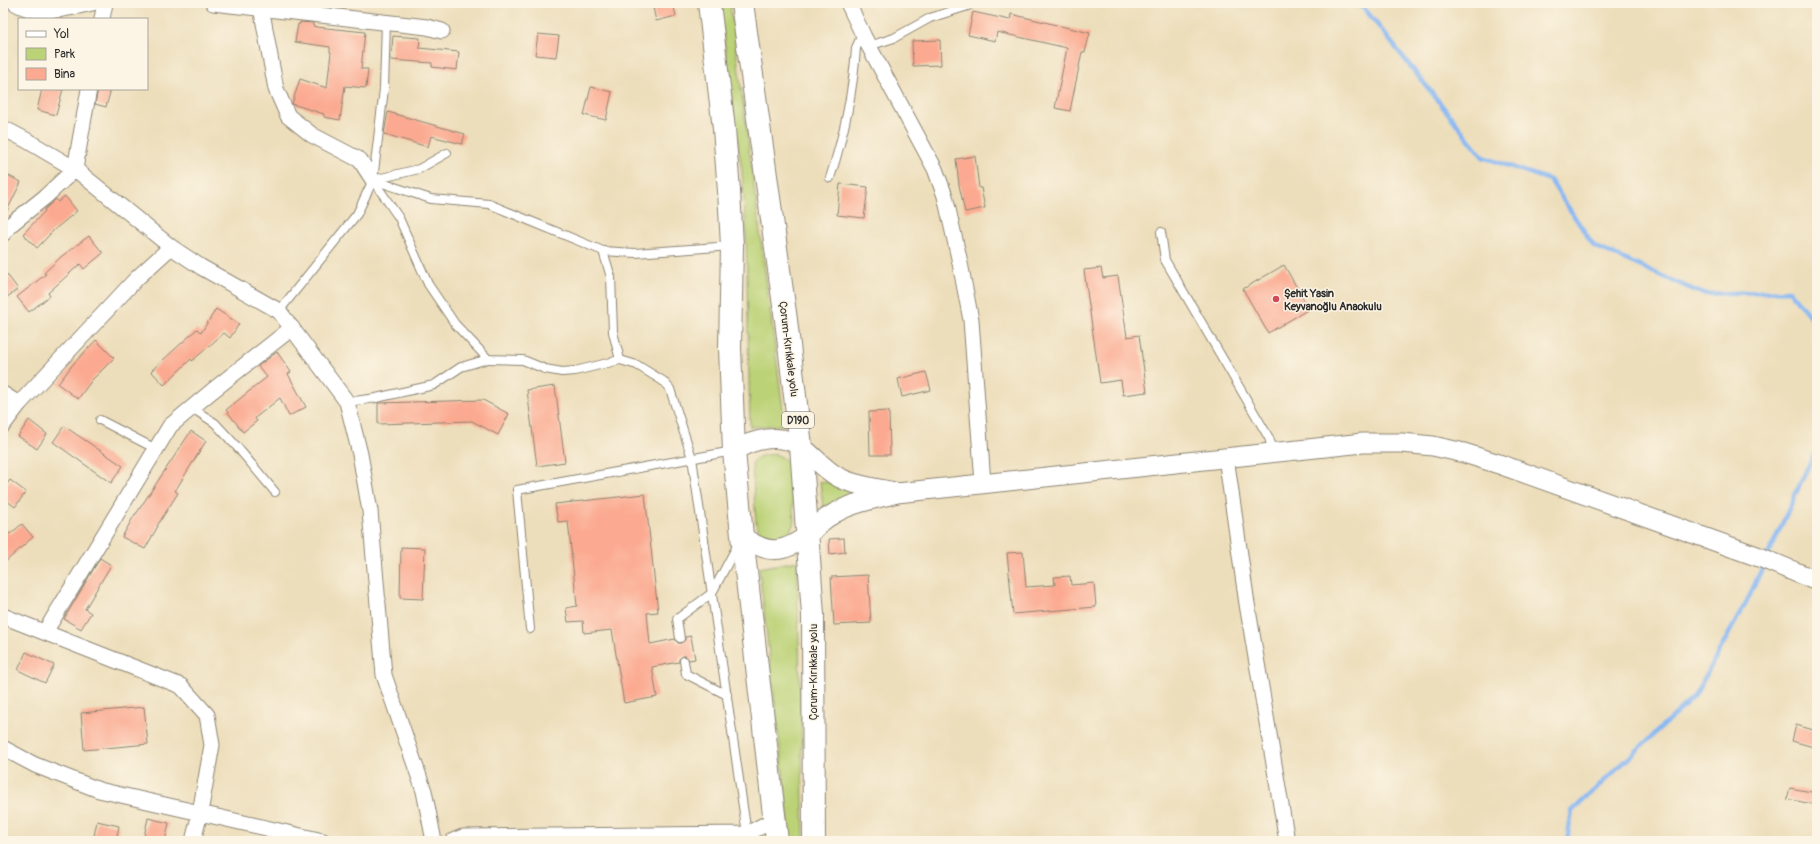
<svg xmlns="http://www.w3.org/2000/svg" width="1820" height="844" viewBox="0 0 1820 844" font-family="Pangolin,sans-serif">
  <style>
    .green { fill: #bbd276; stroke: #737e50 }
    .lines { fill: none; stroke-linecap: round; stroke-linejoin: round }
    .stream { stroke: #87b7f3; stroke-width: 4.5 }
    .building { fill: #fbaa91 }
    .service-casing { stroke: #8c8473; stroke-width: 10 }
    .minor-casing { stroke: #8c8473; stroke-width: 17 }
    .tertiary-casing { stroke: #8c8473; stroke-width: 21 }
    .trunk-casing { stroke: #8c8473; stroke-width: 24 }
    .service { stroke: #fff; stroke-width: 8 }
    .minor { stroke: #fff; stroke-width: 15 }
    .tertiary { stroke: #fff; stroke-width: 19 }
    .trunk { stroke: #fff; stroke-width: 22 }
    .poi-dot { fill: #d1495b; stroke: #fcf5e5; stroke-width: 1.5 }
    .labels { text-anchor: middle; stroke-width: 3; stroke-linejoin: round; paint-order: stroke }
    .shield { fill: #fcf5e5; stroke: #6a6863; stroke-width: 1 }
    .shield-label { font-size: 10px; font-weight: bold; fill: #2b2b2b }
    .poi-label { font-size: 11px; font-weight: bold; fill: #2b2b2b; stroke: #fcf5e5; text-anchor: start }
    .street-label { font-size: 11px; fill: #2b2b2b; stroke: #fcf5e5 }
  </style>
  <rect width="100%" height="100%" fill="#fcf5e5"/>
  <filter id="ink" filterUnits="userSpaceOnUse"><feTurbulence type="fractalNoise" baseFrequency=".025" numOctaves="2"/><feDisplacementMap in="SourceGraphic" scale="8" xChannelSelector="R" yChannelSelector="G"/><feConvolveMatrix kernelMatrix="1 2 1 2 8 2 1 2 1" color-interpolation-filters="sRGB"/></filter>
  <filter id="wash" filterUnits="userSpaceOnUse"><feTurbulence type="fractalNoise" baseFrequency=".012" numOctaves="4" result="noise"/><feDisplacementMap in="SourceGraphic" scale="16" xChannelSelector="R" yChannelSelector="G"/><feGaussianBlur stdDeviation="0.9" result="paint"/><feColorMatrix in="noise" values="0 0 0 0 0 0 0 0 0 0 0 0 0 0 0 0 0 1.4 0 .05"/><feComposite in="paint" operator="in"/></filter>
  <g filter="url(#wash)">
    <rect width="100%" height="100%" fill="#eddebb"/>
    <g class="green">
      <polygon points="719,3 730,3 785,425 750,427 746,230 742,172"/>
      <path d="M775,454C783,457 787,460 790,468L794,521C791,537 776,543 762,535L756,524L752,464C756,455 766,455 775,454Z"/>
      <polygon points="820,481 874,493 823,507"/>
      <polygon points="797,561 804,841 791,841 759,568"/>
    </g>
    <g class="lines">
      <g class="stream">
        <polyline points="1350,3 1364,8 1483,157 1550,180 1594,246 1703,294 1789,291 1817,325"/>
        <polyline points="1768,555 1817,447"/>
        <polyline points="1567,841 1572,811 1694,697 1749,597 1764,564"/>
      </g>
    </g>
    <g id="blocks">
      <g class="building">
        <polygon points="652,3 673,3 676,16 656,21"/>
        <polygon points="973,12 1010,20 1011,14 1090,33 1085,52 1082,52 1070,111 1055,108 1067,48 997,32 995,41 968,35"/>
        <polygon points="300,22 313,23 313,26 317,27 365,32 361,69 368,69 366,88 345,86 340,120 324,117 324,114 292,104 300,79 327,88 331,52 330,52 330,47 295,42 298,24 300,24"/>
        <polygon points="538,34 559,36 556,57 535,55"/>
        <polygon points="393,36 420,38 419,48 459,52 457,70 432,67 432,63 391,60"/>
        <polygon points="940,40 941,65 913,66 912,41"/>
        <polygon points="591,87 612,92 606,120 584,115"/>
        <polygon points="42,89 63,89 56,115 37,110"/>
        <polygon points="98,89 111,89 106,107 95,104"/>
        <polygon points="388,112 465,134 462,144 431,136 428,147 384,134"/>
        <polygon points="975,156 979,188 981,188 985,208 965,212 959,185 956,159"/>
        <polygon points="3,173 21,182 3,219"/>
        <polygon points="840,184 868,187 864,218 837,215"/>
        <polygon points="65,196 77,211 54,230 37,248 23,234 45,211 44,210 56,199 58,202"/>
        <polygon points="89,236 103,253 84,269 80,264 48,293 50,296 29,312 17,297 46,274 44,273 62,256"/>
        <polygon points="1284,265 1309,309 1268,333 1243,289"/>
        <polygon points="1101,268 1103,278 1118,276 1127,337 1139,335 1147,392 1123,395 1121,380 1100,383 1084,270"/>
        <polygon points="3,269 18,289 3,300"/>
        <polygon points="216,309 239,324 230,338 224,333 192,361 191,359 164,385 151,371 197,329 201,333"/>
        <polygon points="96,340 114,358 92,380 78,399 58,384 74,363"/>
        <polygon points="277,352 291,372 288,374 306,407 289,416 280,398 255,418 257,421 243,432 226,410 267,377 258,366"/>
        <polygon points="926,372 931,390 902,397 898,379"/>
        <polygon points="555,386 565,462 537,466 527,390"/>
        <polygon points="483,400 509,414 498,435 472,421 378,424 378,403"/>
        <polygon points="889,411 890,455 870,455 869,412"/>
        <polygon points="29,420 47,434 37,449 18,436"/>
        <polygon points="64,426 123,466 111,483 53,442"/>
        <polygon points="191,431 206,441 175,491 178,493 157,526 158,526 145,549 122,537 135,514 136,514"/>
        <polygon points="10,480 26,492 15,507 3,498 3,489"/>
        <polygon points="645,494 658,612 647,613 650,644 675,639 678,643 681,643 685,640 685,637 691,636 695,659 689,660 686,656 683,656 679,659 679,662 652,667 657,697 624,703 612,630 584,633 583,621 568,622 566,608 577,606 568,521 558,522 555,504"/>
        <polygon points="22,524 33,537 3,564 3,527 10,534"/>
        <polygon points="844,538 845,552 830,554 829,539"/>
        <polygon points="401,547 425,548 423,599 400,598"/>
        <polygon points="1023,552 1026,587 1055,585 1054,577 1070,576 1071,585 1094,583 1096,607 1013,614 1007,553"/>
        <polygon points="100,558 111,565 85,609 91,613 81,629 64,619"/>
        <polygon points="868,575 871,623 834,625 831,577"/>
        <polygon points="26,652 54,665 45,683 18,670"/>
        <polygon points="144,707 148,744 84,750 81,713"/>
        <polygon points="1796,725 1817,731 1817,748 1792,741"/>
        <polygon points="1790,788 1817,793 1817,805 1787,799"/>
        <polygon points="148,818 169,823 165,841 143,841"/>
        <polygon points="97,821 119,826 116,841 93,841"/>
      </g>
    </g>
  </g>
  <g filter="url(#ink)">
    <use href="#blocks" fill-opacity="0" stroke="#8c8473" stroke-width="1"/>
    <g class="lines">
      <defs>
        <g id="service">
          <polyline points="386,22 384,89 373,180 399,218 428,284 455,324 488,359 523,360 545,369 562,372 575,371 620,360 637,365 663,381 670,389 692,458 747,834"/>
          <polyline points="869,46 894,38 930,18 968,6"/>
          <path d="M830,178C844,135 853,93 856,48L859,41L864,37"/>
          <polyline points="373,180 431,199 489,204 603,251 611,277 613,332 620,360"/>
          <polyline points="1161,232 1165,260 1269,438 1273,451"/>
          <polyline points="603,251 635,253 732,246"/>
          <polyline points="279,311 357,214 373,180 419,169 447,153"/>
          <polyline points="347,402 376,398 434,385 461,367 488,359"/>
          <polyline points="192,408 215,423 238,448 275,492"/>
          <polyline points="100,420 156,449"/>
          <polyline points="530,629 517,490 733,451"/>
          <polyline points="680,638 677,619 712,593 738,544"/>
          <polyline points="684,661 686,674 727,695"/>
        </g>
        <g id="minor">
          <path d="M15,3C40,18 66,8 93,3"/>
          <polyline points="213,3 427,27 442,31"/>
          <polyline points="262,3 261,7 276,89 288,116 312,135 360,160 373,180"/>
          <polyline points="848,3 864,37 935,169 945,196 959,258 971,320 983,483"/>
          <polyline points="102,19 105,3"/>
          <polyline points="3,128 26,140 75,169 171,247 201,267 279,311 347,402 360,454 370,511 384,675 424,791 434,841"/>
          <polyline points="3,234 10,225 45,197 75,169 89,89"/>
          <polyline points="3,394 19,404"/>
          <polyline points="3,425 19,404 137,278 171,247"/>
          <polyline points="1226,457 1247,604 1287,841"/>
          <polyline points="3,616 181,686 207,715 212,745 200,813 193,841"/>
          <polyline points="45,632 170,426 212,391 292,328"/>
          <polyline points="3,748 35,765 99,790 323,841"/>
          <polyline points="453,841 463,837 747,834 775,819"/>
        </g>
        <g id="tertiary">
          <path d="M734,451C753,439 782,432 802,447C815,457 824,470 840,478C856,486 876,488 894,492"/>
          <path d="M742,536C767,555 784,554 809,534C816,528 822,520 830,516C849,503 875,499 897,493L1363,443H1402L1433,446L1464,453L1502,465L1762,558L1817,581"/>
        </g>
        <g id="trunk">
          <polyline points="709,3 724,129 729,191 732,246 730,348 734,451 742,536 777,841"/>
          <polyline points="742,3 786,320 801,446 813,615 814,841"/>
        </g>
      </defs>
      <use href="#service" class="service-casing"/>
      <use href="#minor" class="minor-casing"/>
      <use href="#tertiary" class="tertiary-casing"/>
      <use href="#trunk" class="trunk-casing"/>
      <use href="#service" class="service"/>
      <use href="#minor" class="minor"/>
      <use href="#tertiary" class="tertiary"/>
      <use href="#trunk" class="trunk"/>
    </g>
  </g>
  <circle class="poi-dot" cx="1276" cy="299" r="4"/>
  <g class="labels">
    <rect class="shield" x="782" y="412" width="32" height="16" rx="3"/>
    <g class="shield-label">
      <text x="798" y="424">D190</text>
    </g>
    <g class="poi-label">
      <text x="1284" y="297">Şehit Yasin<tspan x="1284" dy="13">Keyvanoğlu Anaokulu</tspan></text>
    </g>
    <g class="street-label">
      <text transform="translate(789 349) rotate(83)" y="4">Çorum-Kırıkkale yolu</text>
      <text transform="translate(813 672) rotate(-90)" y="4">Çorum-Kırıkkale yolu</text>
    </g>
  </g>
  <rect width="1820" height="844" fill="none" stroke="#fcf5e5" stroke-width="16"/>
  <rect x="18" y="18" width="130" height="72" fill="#fcf5e5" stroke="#a8a49b"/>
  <rect x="26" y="31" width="20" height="6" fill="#ffffff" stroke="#a8a49b"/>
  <text x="54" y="38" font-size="12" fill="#2b2b2b">Yol</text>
  <rect x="26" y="48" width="20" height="12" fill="#bbd276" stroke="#a8a49b"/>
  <text x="54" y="58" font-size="12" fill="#2b2b2b">Park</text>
  <rect x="26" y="68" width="20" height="12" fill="#fbaa91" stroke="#a8a49b"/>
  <text x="54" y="78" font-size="12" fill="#2b2b2b">Bina</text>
</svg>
